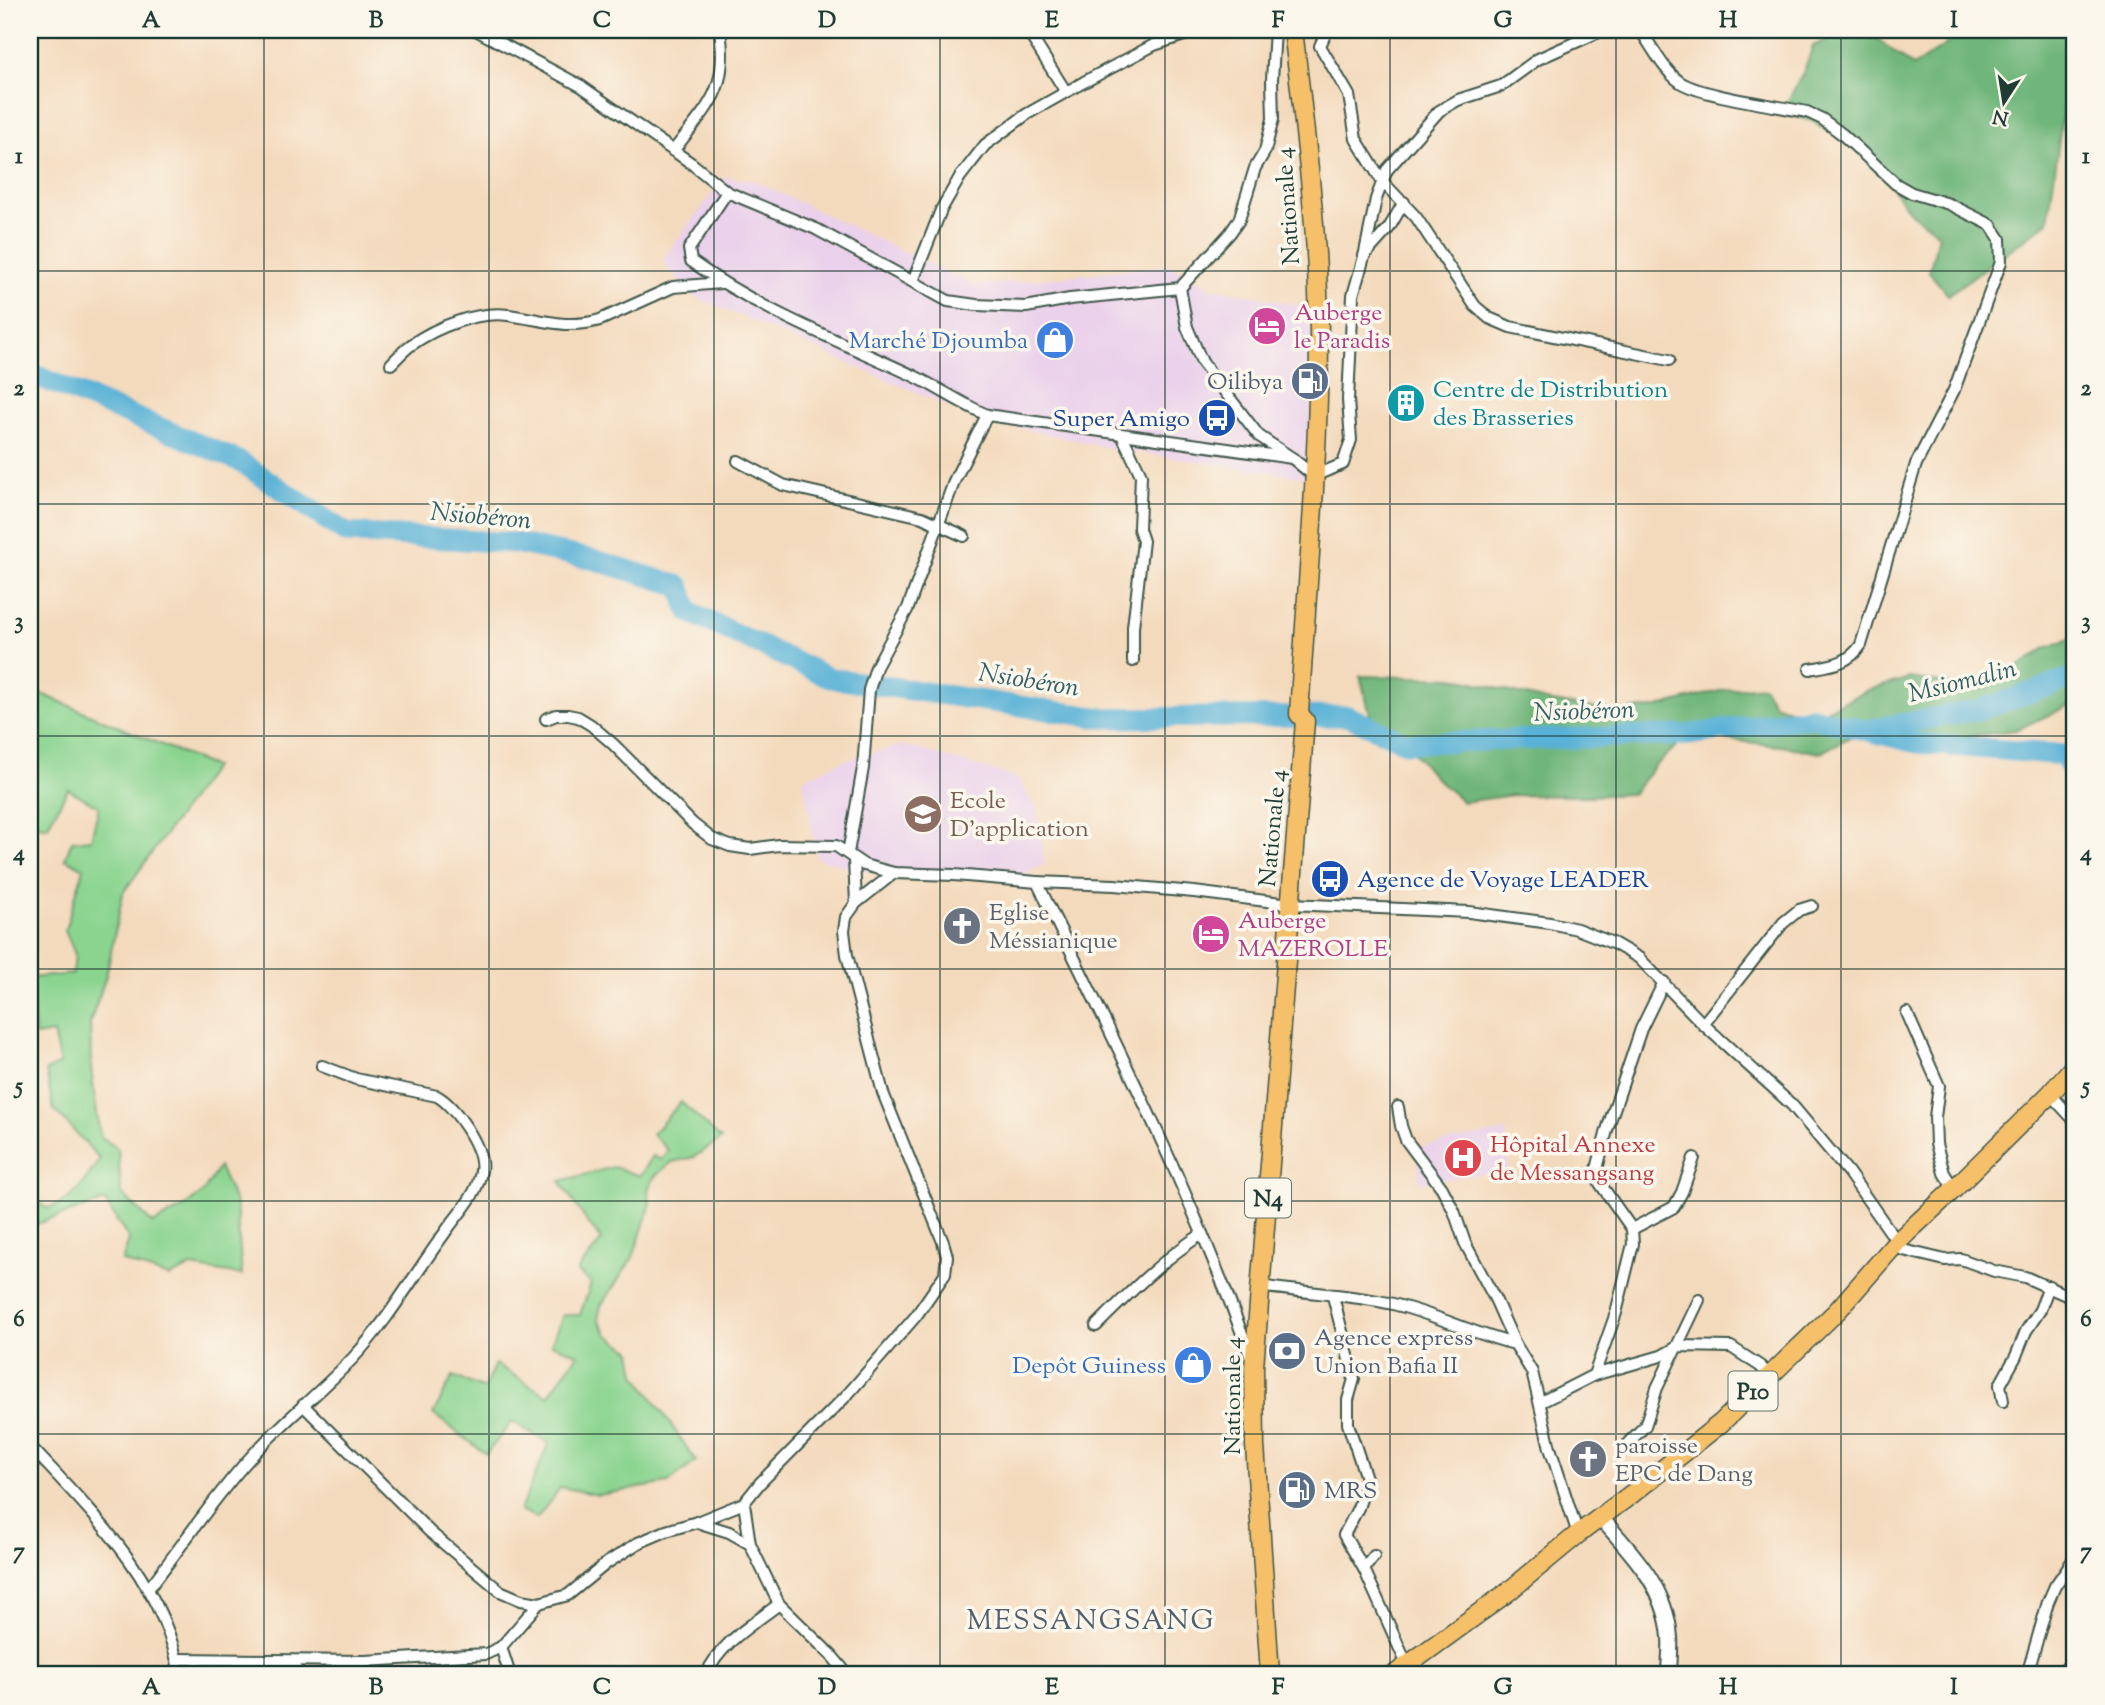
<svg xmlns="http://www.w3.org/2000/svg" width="2105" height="1705" viewBox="0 0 2105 1705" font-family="'Sorts Mill Goudy',serif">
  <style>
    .built { fill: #ebd1eb }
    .green { fill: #8bd490; stroke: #558862; stroke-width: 2 }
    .forest { fill: #70b67a; stroke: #487a57; stroke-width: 2 }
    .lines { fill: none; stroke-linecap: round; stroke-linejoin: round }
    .river { stroke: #59b1d6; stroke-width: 21 }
    .minor-casing { stroke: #3f5549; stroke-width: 14 }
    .tertiary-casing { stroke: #3f5549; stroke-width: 18 }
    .primary-casing { stroke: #3f5549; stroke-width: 21 }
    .trunk-casing { stroke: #3f5549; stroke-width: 21 }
    .minor { stroke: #fff; stroke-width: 10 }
    .tertiary { stroke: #fff; stroke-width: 14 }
    .primary { stroke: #f6c06b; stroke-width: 18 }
    .trunk { stroke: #f6c06b; stroke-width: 18 }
    .grid { fill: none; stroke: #1f3d34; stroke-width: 2; stroke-opacity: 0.55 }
    .labels { text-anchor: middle; stroke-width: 7; stroke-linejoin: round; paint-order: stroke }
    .shield { fill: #fbf7ec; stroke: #61756b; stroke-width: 2 }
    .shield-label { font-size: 23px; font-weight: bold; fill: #1f3d34 }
    .street-label { font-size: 24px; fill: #1f3d34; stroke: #fbf7ec }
    .hotel-label { font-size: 24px; fill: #b23c85; stroke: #fbf7ec; text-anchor: start }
    .shop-label { font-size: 24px; fill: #366cbe; stroke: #fbf7ec; text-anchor: end }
    .service-label { font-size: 24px; fill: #4e5e75; stroke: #fbf7ec; text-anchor: start }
    .culture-label { font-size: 24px; fill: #0d838f; stroke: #fbf7ec; text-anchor: start }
    .transit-label { font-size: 24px; fill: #164399; stroke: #fbf7ec; text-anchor: end }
    .education-label { font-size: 24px; fill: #785e54; stroke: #fbf7ec; text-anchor: start }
    .worship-label { font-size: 24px; fill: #5b616d; stroke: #fbf7ec; text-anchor: start }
    .health-label { font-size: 24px; fill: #be3a42; stroke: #fbf7ec; text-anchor: start }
    .water-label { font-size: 26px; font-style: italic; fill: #306065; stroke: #fbf7ec }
    .quarter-label { font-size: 28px; letter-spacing: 2px; fill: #52606e; stroke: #fbf7ec }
    .neatline { fill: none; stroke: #1f3d34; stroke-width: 2.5 }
    .grid-label { font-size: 23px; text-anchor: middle; font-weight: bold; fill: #1f3d34 }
  </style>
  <rect width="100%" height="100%" fill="#fbf7ec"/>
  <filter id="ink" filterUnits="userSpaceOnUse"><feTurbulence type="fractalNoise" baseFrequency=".0143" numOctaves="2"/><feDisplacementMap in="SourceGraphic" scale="14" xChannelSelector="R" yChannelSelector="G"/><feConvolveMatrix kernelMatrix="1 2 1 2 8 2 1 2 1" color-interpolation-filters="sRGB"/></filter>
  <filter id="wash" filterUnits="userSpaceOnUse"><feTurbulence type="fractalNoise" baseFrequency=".00686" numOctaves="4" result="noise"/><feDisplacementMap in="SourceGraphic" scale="28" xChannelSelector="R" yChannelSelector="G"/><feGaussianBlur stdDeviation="1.57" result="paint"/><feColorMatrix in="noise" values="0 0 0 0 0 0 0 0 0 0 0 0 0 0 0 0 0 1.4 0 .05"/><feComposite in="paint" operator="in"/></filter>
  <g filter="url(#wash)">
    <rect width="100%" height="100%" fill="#f4dabd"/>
    <g class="built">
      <polygon points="725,177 755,181 976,286 1170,265 1212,288 1314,308 1310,478 1108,448 976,418 691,295 662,260"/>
      <polygon points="903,745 1018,778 1037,810 1045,864 1022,875 866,871 817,859 803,779 842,761"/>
      <polygon points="1506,1131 1509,1170 1419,1183 1418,1147"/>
    </g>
    <g class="green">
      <path d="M30,689L214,767L123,893L106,976L90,1023L91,1069L100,1136L118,1149L121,1193L153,1224L184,1207L203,1192L219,1167L236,1204L242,1275L191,1267L169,1277L122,1261L129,1240L105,1201L30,1226V1196L46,1208C72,1205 86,1179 100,1159L53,1108L46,1071L60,1064L53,1033L36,1036L30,978L73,974L75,954L65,930L84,868L65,859L72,841L91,839L99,807L68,789L47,827L30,823Z"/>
      <polygon points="681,1102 721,1139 694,1157 672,1162 655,1176 648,1189 650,1206 633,1257 601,1306 598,1319 607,1334 632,1351 636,1374 696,1461 668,1483 598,1495 561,1487 537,1518 520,1510 549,1443 512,1422 486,1454 433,1414 453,1376 484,1389 495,1364 548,1396 578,1354 551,1344 563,1315 580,1315 591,1283 577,1271 602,1240 587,1222 560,1181 614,1167 640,1176 653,1156 661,1160 668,1150 652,1134"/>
    </g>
    <g class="forest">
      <polygon points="1962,30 2075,30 2072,45 2048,222 1948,295 1929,272 1939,234 1911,213 1870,158 1812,121 1781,113 1803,73 1813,46 1842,33 1876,38 1913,66 1944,46"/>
      <polygon points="2075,637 2075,703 2016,730 1917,743 1861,731 1820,753 1788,747 1688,735 1655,766 1632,794 1585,796 1513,795 1463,802 1433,776 1406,743 1377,741 1360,676 1458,678 1546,701 1614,711 1654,708 1723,690 1763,686 1774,704 1812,717 1868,690 1909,678 1985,689 2046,648"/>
    </g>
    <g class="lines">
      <g class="river">
        <polyline points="30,373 239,461 346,533 515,543 595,560 680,586 689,612 830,678 1101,718 1348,716 1406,743 1687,735 1812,717 1917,743 2064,755 2075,779"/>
        <polyline points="1871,729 1979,710 2075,677"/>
      </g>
    </g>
  </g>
  <g filter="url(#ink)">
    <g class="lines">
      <defs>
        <g id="minor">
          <polyline points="476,30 581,86 691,163 727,192 816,229 948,301 976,305 1026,307 1070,299 1180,288 1230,233 1239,220 1255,168 1265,151 1273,119 1272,80 1275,30"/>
          <polyline points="1027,30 1066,92"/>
          <polyline points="1327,30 1320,46 1349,95 1356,139 1382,181 1416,217 1475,306 1489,318 1510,327 1669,360"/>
          <path d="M1640,30C1652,46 1663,70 1680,82C1701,96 1778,106 1807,112L1822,119L1842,134L1896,184L1912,193L1949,204L1991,225L2000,239L2001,262L1954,390L1916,464L1861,645C1848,664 1832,665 1810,669"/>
          <path d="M673,151C708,106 729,91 720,30"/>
          <path d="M727,192L689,249L691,261C760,311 840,341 916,377C940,389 962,404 987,415L1292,458L1259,436L1202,362L1187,327L1180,288"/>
          <polyline points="1364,256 1389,228 1404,202"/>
          <polyline points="913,281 941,210 960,177 985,145 1027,114 1084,82 1154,45 1199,30"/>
          <path d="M391,364C397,358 404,350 411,345C436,327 477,311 508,315C542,319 564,330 600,320L673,287L721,283"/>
          <polyline points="1122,435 1141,475 1139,529 1143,541 1133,627 1133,661"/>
          <polyline points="1292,458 1314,476 1343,464 1351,440 1348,400 1353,295 1364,257 1376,199 1387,170 1439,111 1458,100 1501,86 1538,59 1603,30"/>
          <polyline points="738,461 783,485 922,517 964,536"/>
          <path d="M546,719L556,715H568L578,717L591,725L613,744L693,824L712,839L730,846L750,849L779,845L836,846L864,865L894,873L954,875L1037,882C1114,1039 1193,1196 1252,1361"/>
          <polyline points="848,853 863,768 869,690 876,667 908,608 955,479 987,415"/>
          <polyline points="854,860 856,903"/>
          <polyline points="1037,882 1114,885 1194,892 1290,904 1469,912 1550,923 1577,929 1615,944 1639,958 1703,1024 1792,1105 1848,1172 1903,1250 1945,1260 1961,1259 1994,1271 2025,1277 2075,1299"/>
          <polyline points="1907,1013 1939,1086 1935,1117 1936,1144 1944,1173 1954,1189"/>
          <polyline points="1703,1024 1783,923 1799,910 1812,906"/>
          <polyline points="2050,1094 2075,1121"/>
          <polyline points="1398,1107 1401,1126 1406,1140 1442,1188 1454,1211 1465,1243 1496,1301 1515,1344 1532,1372 1550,1448 1578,1534"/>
          <polyline points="1632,1229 1674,1207 1682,1192 1694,1158"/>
          <path d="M1260,1286C1304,1293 1349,1294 1393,1304C1435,1314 1473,1334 1515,1344"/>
          <polyline points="1333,1296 1354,1379 1348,1400 1348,1424 1367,1481 1358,1508 1344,1535 1364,1569"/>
          <path d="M1096,1326C1130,1292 1162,1260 1202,1234"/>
          <polyline points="1594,1375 1616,1313 1633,1244 1632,1229 1599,1182 1596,1173 1607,1130 1641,1029 1664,982"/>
          <polyline points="2003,1401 2000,1385 2016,1356 2026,1331 2040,1310 2049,1286"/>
          <polyline points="1541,1402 1594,1375 1661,1356 1679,1346 1731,1347 1760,1366 1769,1375"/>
          <polyline points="303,1405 430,1532 500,1591 521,1600 539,1603 568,1595 607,1563 638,1543 666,1531 697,1522 729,1532 750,1544 779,1604 832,1656 848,1675"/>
          <polyline points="1629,1442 1645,1426 1657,1388 1699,1300"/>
          <path d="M30,1446C93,1514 163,1580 180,1675"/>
          <polyline points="744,1503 750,1544"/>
          <polyline points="697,1522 744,1503 760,1483 848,1394 916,1316 945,1274 947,1256 943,1242 883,1093 847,955 844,931 846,917 856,903 894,873"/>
          <polyline points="1374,1556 1364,1569 1408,1667"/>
          <path d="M149,1588C183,1545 213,1498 250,1458C282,1422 320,1393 353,1358C388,1321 414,1275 444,1234C458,1213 477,1197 481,1171C485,1149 455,1106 437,1096L356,1079L322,1066"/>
          <polyline points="501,1647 510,1675"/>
          <polyline points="177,1659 365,1661 486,1654 501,1647 539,1603"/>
          <polyline points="289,1661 301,1675"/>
          <path d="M706,1675C720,1643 752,1625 779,1604"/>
          <polyline points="1783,1675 1786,1675"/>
          <polyline points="2027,1675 2048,1602 2055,1586 2075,1557"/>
          <polyline points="2051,1675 2075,1664"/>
        </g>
        <path id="tertiary" d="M1600,1517C1632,1553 1666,1587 1670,1637C1671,1650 1669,1663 1669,1675"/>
        <polyline id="primary" points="1394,1675 1508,1592 1578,1534 1633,1493 1721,1423 1838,1310 1897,1242 1954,1189 2050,1094 2075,1065"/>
        <path id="trunk" d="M1270,1675L1255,1445L1254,1367L1305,721L1299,714C1307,587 1319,459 1319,332C1318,230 1305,130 1293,30"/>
      </defs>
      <use href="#minor" class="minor-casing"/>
      <use href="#tertiary" class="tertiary-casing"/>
      <use href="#primary" class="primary-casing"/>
      <use href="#trunk" class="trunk-casing"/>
      <use href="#minor" class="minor"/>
      <use href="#tertiary" class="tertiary"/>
      <use href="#primary" class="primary"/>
      <use href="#trunk" class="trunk"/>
    </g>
  </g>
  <path class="grid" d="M264,30V1675M489,30V1675M714,30V1675M940,30V1675M1165,30V1675M1390,30V1675M1616,30V1675M1841,30V1675M30,271H2075M30,504H2075M30,736H2075M30,969H2075M30,1201H2075M30,1434H2075"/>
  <defs>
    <symbol id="hotel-disc" viewBox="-11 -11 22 22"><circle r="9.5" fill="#d1479c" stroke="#fbf7ec"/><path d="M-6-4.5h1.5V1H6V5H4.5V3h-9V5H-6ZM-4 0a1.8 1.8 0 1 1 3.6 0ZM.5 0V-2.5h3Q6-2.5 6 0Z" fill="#fff"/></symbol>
    <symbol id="shop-disc" viewBox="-11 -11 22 22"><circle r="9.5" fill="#3f7fe0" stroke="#fbf7ec"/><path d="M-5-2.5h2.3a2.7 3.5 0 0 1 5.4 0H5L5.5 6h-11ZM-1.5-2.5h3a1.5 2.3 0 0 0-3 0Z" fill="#fff"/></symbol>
    <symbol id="fuel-disc" viewBox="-11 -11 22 22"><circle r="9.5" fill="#5c6f8a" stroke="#fbf7ec"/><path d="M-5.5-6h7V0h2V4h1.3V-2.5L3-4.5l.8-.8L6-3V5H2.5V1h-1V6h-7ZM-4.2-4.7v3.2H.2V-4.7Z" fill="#fff"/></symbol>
    <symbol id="building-disc" viewBox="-11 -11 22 22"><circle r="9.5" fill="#0f9aa8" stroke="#fbf7ec"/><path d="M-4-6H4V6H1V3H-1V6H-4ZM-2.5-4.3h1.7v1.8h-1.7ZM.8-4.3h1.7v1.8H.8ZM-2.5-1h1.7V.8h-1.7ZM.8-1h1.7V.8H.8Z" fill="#fff"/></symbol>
    <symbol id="bus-disc" viewBox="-11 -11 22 22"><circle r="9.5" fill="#1a4fb4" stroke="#fbf7ec"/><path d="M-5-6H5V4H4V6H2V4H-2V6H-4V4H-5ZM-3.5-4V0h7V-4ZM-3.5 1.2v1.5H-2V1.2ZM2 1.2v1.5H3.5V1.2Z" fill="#fff"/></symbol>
    <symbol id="school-disc" viewBox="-11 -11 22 22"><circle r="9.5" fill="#8d6e63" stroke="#fbf7ec"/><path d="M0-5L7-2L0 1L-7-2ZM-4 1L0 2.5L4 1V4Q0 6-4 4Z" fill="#fff"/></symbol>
    <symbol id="church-disc" viewBox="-11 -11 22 22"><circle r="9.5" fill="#6b7280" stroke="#fbf7ec"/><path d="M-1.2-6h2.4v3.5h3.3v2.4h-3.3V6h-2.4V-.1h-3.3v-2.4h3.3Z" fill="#fff"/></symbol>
    <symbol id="hospital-disc" viewBox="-11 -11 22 22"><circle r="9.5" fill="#e0444e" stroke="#fbf7ec"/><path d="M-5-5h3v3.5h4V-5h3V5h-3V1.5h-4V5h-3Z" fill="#fff"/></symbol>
    <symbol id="bank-disc" viewBox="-11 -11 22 22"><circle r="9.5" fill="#5c6f8a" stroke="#fbf7ec"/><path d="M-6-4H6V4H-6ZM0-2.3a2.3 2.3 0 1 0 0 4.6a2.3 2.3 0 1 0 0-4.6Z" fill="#fff"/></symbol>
  </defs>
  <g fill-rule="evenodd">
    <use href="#hotel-disc" x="1245" y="304" width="44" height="44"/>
    <use href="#shop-disc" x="1033" y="318" width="44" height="44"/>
    <use href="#fuel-disc" x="1288" y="359" width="44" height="44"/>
    <use href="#building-disc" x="1384" y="381" width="44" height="44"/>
    <use href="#bus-disc" x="1195" y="396" width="44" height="44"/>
    <use href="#school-disc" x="901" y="792" width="44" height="44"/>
    <use href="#bus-disc" x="1308" y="857" width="44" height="44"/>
    <use href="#church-disc" x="940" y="904" width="44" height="44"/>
    <use href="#hotel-disc" x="1189" y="912" width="44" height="44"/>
    <use href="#hospital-disc" x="1441" y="1136" width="44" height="44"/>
    <use href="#bank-disc" x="1265" y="1329" width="44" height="44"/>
    <use href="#shop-disc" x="1171" y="1343" width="44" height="44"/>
    <use href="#church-disc" x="1566" y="1437" width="44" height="44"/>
    <use href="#fuel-disc" x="1275" y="1468" width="44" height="44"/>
  </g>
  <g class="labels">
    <g class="shield">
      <rect x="1245" y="1178.5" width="46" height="39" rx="5"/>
      <rect x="1728.5" y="1371.5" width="49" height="39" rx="5"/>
    </g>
    <g class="shield-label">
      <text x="1268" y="1206">N4</text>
      <text x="1753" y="1399">P10</text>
    </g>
    <g class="street-label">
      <text transform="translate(1287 206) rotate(-94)" y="8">Nationale 4</text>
      <text transform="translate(1272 828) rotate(-85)" y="8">Nationale 4</text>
      <text transform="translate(1232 1396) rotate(-90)" y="8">Nationale 4</text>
    </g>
    <g class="hotel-label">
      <text x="1294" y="320">Auberge<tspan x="1294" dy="28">le Paradis</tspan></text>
      <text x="1238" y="928">Auberge<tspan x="1238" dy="28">MAZEROLLE</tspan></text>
    </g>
    <g class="shop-label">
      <text x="1028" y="348">Marché Djoumba</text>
      <text x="1166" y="1373">Depôt Guiness</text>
    </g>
    <g class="service-label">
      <text x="1283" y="389" text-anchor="end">Oilibya</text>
      <text x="1314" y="1345">Agence express<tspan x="1314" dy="28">Union Bafia II</tspan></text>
      <text x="1324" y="1498">MRS</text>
    </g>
    <g class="culture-label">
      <text x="1433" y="397">Centre de Distribution<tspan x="1433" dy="28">des Brasseries</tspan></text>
    </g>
    <g class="transit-label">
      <text x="1190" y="426">Super Amigo</text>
      <text x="1357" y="887" text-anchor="start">Agence de Voyage LEADER</text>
    </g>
    <g class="education-label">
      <text x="950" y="808">Ecole<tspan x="950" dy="28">D'application</tspan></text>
    </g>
    <g class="worship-label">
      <text x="989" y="920">Eglise<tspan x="989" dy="28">Méssianique</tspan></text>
      <text x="1615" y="1453">paroisse<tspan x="1615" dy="28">EPC de Dang</tspan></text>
    </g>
    <g class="health-label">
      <text x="1490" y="1152">Hôpital Annexe<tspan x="1490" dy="28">de Messangsang</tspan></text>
    </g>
    <g class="water-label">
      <text transform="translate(481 515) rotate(5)" y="9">Nsiobéron</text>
      <text transform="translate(1029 679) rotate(9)" y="9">Nsiobéron</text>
      <text transform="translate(1962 680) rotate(-14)" y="9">Msiomalin</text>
      <text transform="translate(1584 710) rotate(-2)" y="9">Nsiobéron</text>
    </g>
    <g class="quarter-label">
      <text x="1091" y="1629">MESSANGSANG</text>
    </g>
  </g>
  <rect width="2105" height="1705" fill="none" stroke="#fbf7ec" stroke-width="77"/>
  <g transform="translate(2004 102) rotate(192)" stroke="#fbf7ec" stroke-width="5" paint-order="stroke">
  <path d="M0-5L12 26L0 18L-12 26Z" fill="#1f3d34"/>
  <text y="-10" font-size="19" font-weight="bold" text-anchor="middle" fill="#1f3d34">N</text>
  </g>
  <rect x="38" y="38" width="2028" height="1628" class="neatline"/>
  <g class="grid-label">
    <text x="151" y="27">A</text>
    <text x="376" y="27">B</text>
    <text x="602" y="27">C</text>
    <text x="827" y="27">D</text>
    <text x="1052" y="27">E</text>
    <text x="1278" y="27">F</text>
    <text x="1503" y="27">G</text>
    <text x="1728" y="27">H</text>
    <text x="1954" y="27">I</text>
    <text x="19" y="163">1</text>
    <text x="2086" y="163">1</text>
    <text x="19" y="395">2</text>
    <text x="2086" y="395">2</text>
    <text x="19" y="628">3</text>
    <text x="2086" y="628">3</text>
    <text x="19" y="860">4</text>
    <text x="2086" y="860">4</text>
    <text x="19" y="1093">5</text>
    <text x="2086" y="1093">5</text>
    <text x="19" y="1326">6</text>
    <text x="2086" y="1326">6</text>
    <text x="19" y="1558">7</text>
    <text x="2086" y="1558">7</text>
    <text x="151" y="1694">A</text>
    <text x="376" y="1694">B</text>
    <text x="602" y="1694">C</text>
    <text x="827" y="1694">D</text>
    <text x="1052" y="1694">E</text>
    <text x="1278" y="1694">F</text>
    <text x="1503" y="1694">G</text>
    <text x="1728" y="1694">H</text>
    <text x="1954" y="1694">I</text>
  </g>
</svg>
